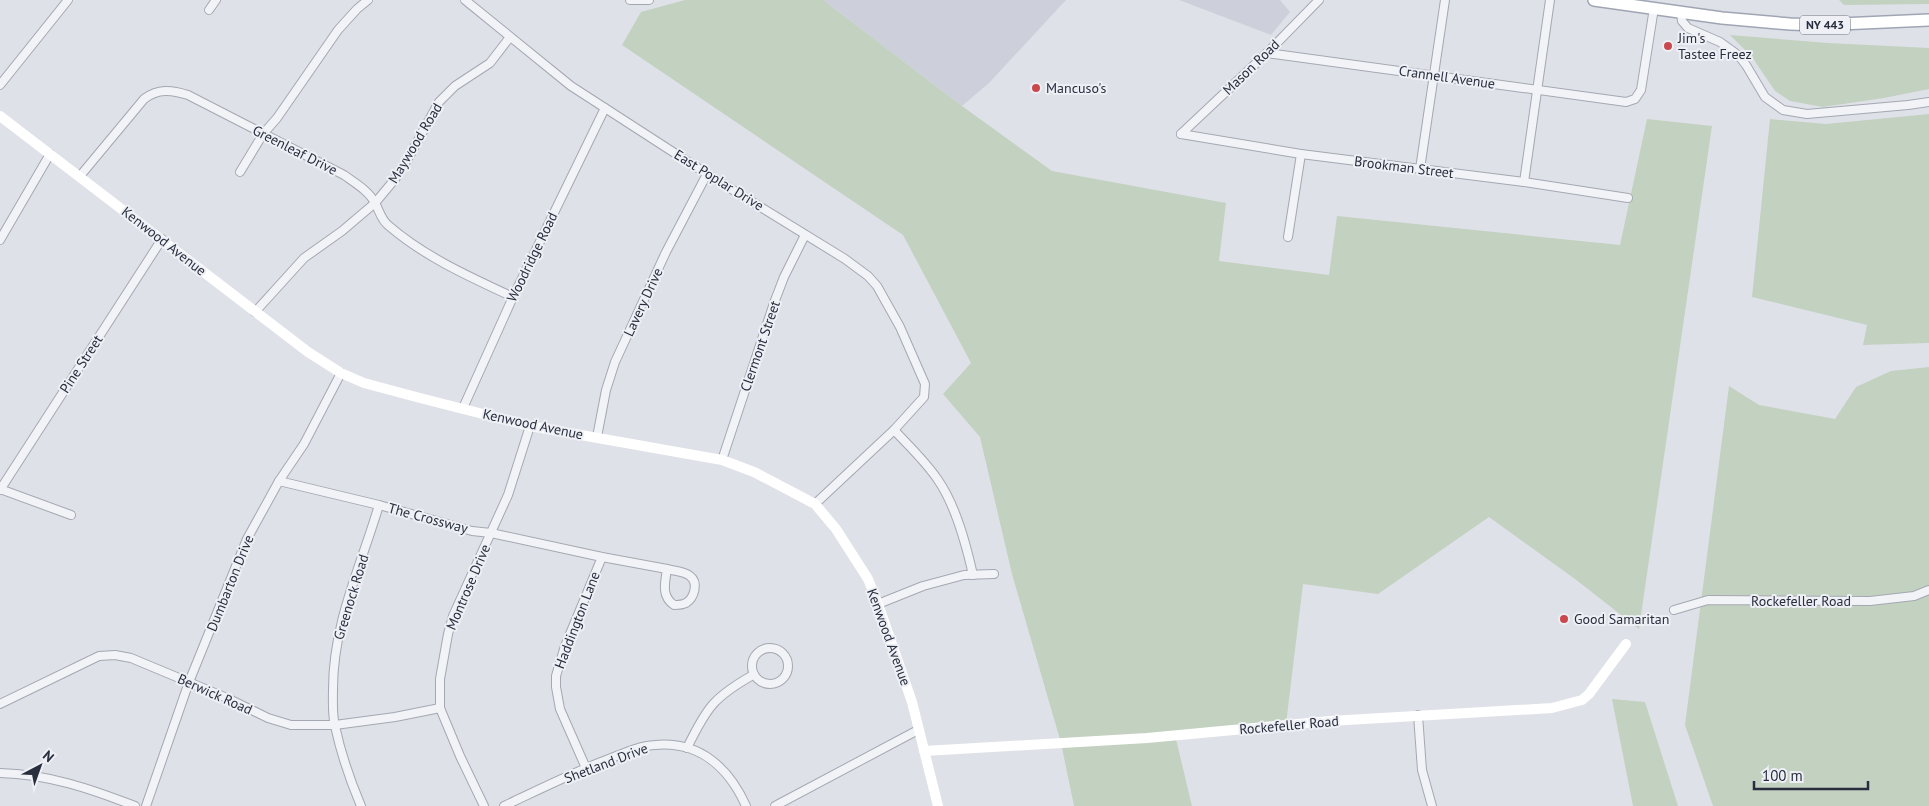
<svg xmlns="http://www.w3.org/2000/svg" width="1929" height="806" viewBox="0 0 1929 806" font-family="'PT Sans',sans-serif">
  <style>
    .built { fill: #cdd0da }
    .green { fill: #c3d1c0 }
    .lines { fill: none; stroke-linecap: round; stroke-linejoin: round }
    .street-casing { stroke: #a4a8b2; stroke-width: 10 }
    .primary-casing { stroke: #9fa5b3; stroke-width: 14 }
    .street { stroke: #f1f3f6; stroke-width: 8 }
    .secondary { stroke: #fff; stroke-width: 10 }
    .primary { stroke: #fff; stroke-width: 11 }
    .poi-dot { fill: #c9484d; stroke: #eef0f5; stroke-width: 2 }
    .labels { text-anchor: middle; stroke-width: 4; stroke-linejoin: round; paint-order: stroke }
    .shield { fill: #eef0f5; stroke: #636875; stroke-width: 1 }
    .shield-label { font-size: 12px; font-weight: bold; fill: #282e3e }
    .poi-label { font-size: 14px; fill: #282e3e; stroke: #eef0f5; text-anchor: start }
    .street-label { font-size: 14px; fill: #282e3e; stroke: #eef0f5 }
  </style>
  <rect width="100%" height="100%" fill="#dfe1e8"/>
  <g class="built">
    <polygon points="823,0 1066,0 989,83 962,106"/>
    <polygon points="1179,0 1280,0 1290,12 1271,35"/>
  </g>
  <g class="green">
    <polygon points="685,0 823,0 962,106 1052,171 1226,203 1219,261 1329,275 1337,216 1620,245 1647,119 1712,126 1639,629 1575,579 1489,517 1378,594 1303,584 1286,724 1175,735 1192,806 1074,806 1061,743 1012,574 980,437 943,394 971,363 903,235 622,45 641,12"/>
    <polygon points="1839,0 1929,0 1929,4 1844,5"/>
    <polygon points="1730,35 1828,43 1929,48 1929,89 1884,98 1823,107 1790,101 1775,91 1752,57"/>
    <polygon points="1929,114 1929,343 1863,345 1867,325 1752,297 1770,119 1826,124"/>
    <polygon points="1929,367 1929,806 1713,806 1685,725 1729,386 1759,405 1835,419 1856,387 1891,371"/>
    <polygon points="1612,699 1645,702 1678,806 1633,806"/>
  </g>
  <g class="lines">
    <defs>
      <g id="street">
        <polyline points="465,0 571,86 707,174 845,259 868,276 877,286 900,327 925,384 924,397 894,430 815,504"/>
        <polyline points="630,0 649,0"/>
        <polyline points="209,10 216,0"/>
        <polyline points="1681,12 1682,21 1688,28 1720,42 1738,55 1746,65 1765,97 1783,110 1807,114 1908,105 1929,102"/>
        <polyline points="1267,53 1626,102 1635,99 1641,90 1654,8"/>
        <polyline points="0,85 68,0"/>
        <polyline points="1181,134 1301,154 1524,182 1628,198"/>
        <polyline points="1181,134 1267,53 1319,0"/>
        <polyline points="1420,169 1445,0"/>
        <polyline points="240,172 263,134 277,118 338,30 357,9 368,0"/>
        <path d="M80,176L144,99C158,88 172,90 188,95L344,175C355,183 369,191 375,203C380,212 381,220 389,226C425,257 470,277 513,297"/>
        <polyline points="1524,182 1550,0"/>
        <polyline points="1288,237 1301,154"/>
        <polyline points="0,240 50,154"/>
        <polyline points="255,312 304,258 342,231 375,203 395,179 410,155 439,102 455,86 490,63 510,37"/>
        <polyline points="463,408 513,297 605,108"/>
        <path d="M894,430C909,446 926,462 938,480C956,506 966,544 973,575"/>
        <polyline points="597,437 606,390 615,362 666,252 707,174"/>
        <polyline points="722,460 774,303 784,277 805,235"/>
        <polyline points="279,481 379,505 472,531 491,533 602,557 667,569"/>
        <polyline points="0,489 71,515"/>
        <polyline points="0,490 162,239"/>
        <path d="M667,569C674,571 684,571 690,576C699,583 694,598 686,603C682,605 678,605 674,605C661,596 665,583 667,569Z"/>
        <polyline points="878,604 923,586 964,575 994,574"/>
        <polyline points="1674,610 1708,600 1870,601 1914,596 1929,590"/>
        <circle cx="770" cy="666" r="18"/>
        <polyline points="0,704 99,656 115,655 131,658 227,698 268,718 291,725 335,725 395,717 440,708"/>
        <polyline points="1418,715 1422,770 1432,806"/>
        <path d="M687,748C707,707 714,697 753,675"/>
        <polyline points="586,768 560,709 556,687 556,676 565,646 602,557"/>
        <path d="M0,773C48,774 91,789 135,806"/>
        <polyline points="146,806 189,682 247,539 279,481 304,444 341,373"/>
        <path d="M361,806C350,780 341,754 335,726C332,714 333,701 333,689C333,623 361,566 379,505"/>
        <polyline points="484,806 460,756 440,708 440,679 448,634 453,616 508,495 530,426"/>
        <path d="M504,806C536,791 568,775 601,762C618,756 637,746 655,745C700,741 729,768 746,806"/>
        <polyline points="775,806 918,730"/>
      </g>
      <polyline id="primary" points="1594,0 1722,18 1790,24 1818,25 1929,20"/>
    </defs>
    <use href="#street" class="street-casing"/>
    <use href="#primary" class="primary-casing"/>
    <use href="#street" class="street"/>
    <g class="secondary">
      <polyline points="0,116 308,352 341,373 364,383 420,398 530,426 722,460 754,472 815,504 836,529 868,579 878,604 912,702 938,806"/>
      <polyline points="924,751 1147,738 1330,721 1552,708 1582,700 1589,694 1626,644"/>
    </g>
    <use href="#primary" class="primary"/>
  </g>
  <g class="poi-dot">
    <circle cx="1668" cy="46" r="5"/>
    <circle cx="1036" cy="88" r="5"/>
    <circle cx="1564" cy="619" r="5"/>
  </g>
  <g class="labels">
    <rect class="shield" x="1800" y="15.5" width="50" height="19" rx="4"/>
    <g class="shield-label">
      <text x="1825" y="29">NY 443</text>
    </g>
    <g class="poi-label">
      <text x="1678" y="43">Jim's<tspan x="1678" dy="16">Tastee Freez</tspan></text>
      <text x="1046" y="93">Mancuso's</text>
      <text x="1574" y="624">Good Samaritan</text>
    </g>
    <g class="street-label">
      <text transform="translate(1251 67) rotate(-44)" y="5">Mason Road</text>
      <text transform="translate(1447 77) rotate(8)" y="5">Crannell Avenue</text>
      <text transform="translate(415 143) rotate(-59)" y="5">Maywood Road</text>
      <text transform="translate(295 150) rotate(27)" y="5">Greenleaf Drive</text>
      <text transform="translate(1404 167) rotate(7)" y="5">Brookman Street</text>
      <text transform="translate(719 180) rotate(32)" y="5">East Poplar Drive</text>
      <text transform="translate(164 241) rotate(38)" y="5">Kenwood Avenue</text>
      <text transform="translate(532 257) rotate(-64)" y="5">Woodridge Road</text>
      <text transform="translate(643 302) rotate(-65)" y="5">Lavery Drive</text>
      <text transform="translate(760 346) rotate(-71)" y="5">Clermont Street</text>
      <text transform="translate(81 364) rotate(-57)" y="5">Pine Street</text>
      <text transform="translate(533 424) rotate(12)" y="5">Kenwood Avenue</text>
      <text transform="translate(428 518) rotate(15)" y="5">The Crossway</text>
      <text transform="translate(230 583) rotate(-68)" y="5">Dumbarton Drive</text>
      <text transform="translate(468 587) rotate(-67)" y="5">Montrose Drive</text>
      <text transform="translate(351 597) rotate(-73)" y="5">Greenock Road</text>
      <text x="1801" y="606">Rockefeller Road</text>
      <text transform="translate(577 620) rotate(-69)" y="5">Haddington Lane</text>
      <text transform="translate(889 637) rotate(70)" y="5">Kenwood Avenue</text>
      <text transform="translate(215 694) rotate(24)" y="5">Berwick Road</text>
      <text transform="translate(1289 725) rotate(-5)" y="5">Rockefeller Road</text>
      <text transform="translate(606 763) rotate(-21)" y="5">Shetland Drive</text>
    </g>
  </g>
  <g transform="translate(40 766) rotate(41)" stroke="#eef0f5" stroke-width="4" paint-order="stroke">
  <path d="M0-4L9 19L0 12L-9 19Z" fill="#282e3e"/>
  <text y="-8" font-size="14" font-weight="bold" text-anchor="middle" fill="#282e3e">N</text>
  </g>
  <path d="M1754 781v8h114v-8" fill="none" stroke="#282e3e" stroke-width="2.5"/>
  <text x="1762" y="781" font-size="15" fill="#282e3e" stroke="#eef0f5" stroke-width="4" paint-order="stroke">100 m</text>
</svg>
